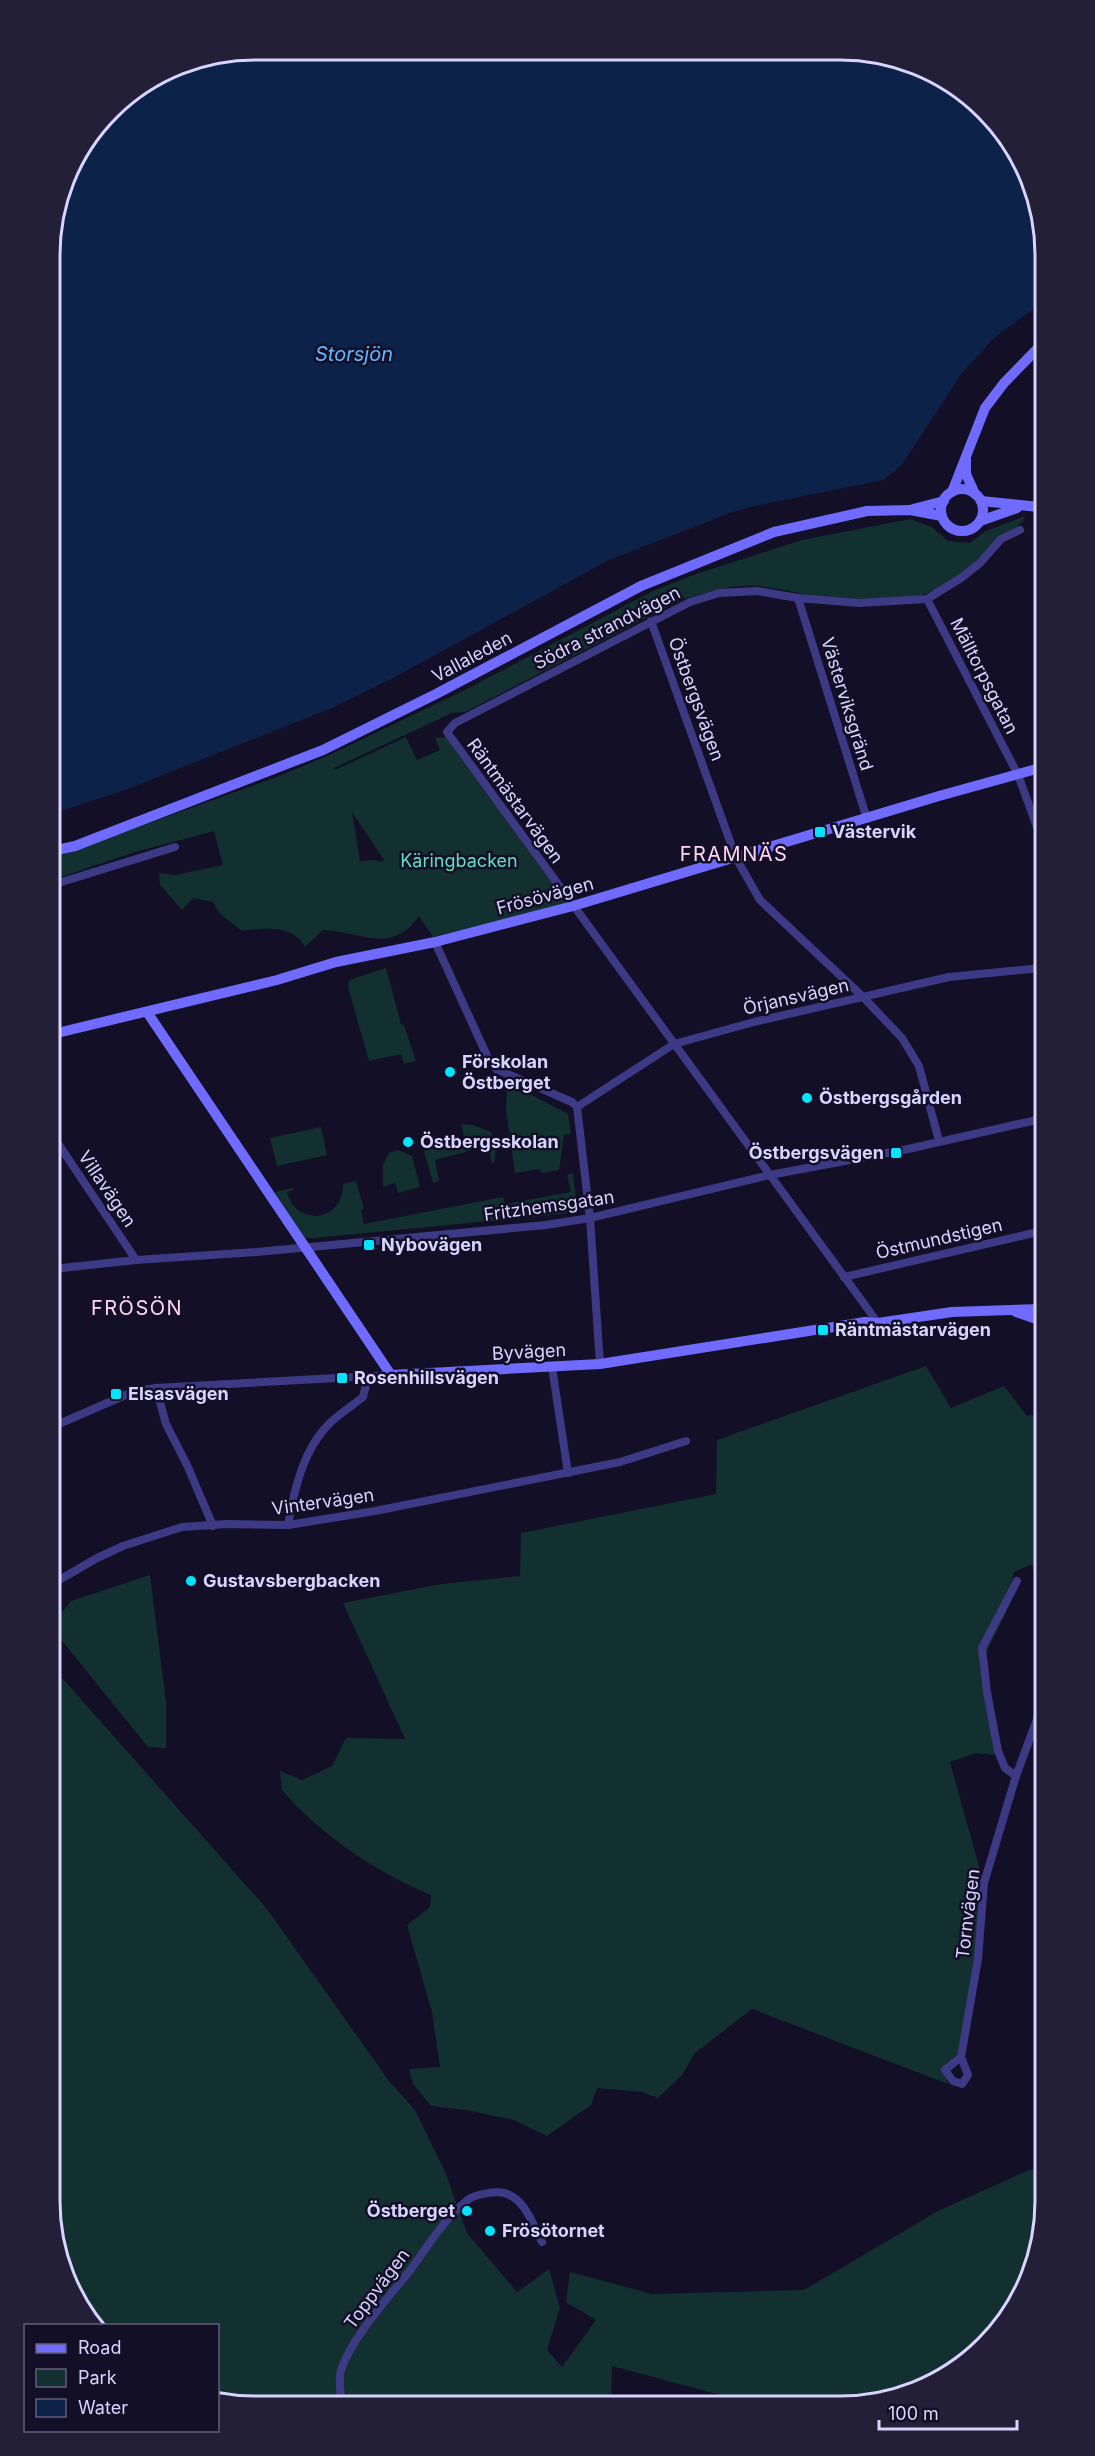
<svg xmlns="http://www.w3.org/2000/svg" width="1095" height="2456" viewBox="0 0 1095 2456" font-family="Inter,sans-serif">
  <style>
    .green { fill: #12302f; fill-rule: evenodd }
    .water { fill: #0c2248 }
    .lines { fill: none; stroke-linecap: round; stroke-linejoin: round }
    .street { stroke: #3d3a85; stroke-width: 8 }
    .secondary { stroke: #6f6bff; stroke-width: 10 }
    .poi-dot { fill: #00e5ff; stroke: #130f26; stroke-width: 2 }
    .labels { text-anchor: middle; stroke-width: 5; stroke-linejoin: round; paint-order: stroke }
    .street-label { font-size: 18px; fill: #d9d4ff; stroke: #130f26 }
    .poi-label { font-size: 18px; font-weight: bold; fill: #d9d4ff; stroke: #130f26; text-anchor: start }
    .park-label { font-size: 18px; fill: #5fe0c0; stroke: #130f26 }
    .water-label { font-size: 20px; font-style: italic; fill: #62b6ff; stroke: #130f26 }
    .neighbourhood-label { font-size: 20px; letter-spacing: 1.5px; fill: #ffd6f0; stroke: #130f26 }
    .rim { fill: none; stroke: #d9d4ff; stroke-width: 3 }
  </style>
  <rect width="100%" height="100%" fill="#130f26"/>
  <g class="green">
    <path d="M1025,516L1022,522C993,546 964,581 928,593C906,601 842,600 818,596C792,593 767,584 741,586C721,587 702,594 683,599L465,712L452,713L334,768L335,770L406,737L417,760L440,750L435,738L447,737L567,903L433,937L419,916C391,956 360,931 323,930L305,947C293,924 263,928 242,931L219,913L213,902L193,898L182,910L160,885L159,873L176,875L223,865L214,831L135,852L52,880V858L277,777L327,756L461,692L655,590L696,574L802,540L910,519L932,527L948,541L970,543L986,531ZM352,812L384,860L381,862L375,860L360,861Z"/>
    <polygon points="386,968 401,1024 404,1025 416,1061 404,1064 401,1054 369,1061 348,987 349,980"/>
    <polygon points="507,1082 568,1114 571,1134 564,1135 559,1170 541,1173 540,1169 515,1173 506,1110"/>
    <polygon points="461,1124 473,1125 491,1132 496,1147 494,1163 492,1163 488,1146 435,1160 439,1181 433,1183 424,1151 449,1145 465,1139"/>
    <polygon points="321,1127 327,1155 277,1166 270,1138"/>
    <polygon points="398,1150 412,1156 420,1187 398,1193 395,1183 383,1187 383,1165 389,1153"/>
    <path d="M573,1173L577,1209L571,1213L314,1238H306L299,1232L275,1192L294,1188V1190L287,1192C296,1228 344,1221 343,1184L356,1181L364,1209L361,1210L364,1224L503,1197L505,1204L571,1192L567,1175Z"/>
    <path d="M926,1366L951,1408L1004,1386L1027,1416L1042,1413L1043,1605L1032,1564L1014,1572L1009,1593L1011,1602L984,1657L1001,1752L993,1755L976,1753L950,1762L982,1877L976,1959L958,2055L943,2068L948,2084L752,2009L695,2053L682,2075L658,2098L642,2092L597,2088L591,2105L547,2136L514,2120L466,2110L431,2106L413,2084L409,2069L440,2067L432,2012L407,1925L430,1907L431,1895C378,1873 320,1835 282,1790L280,1771L302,1780L332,1766L346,1738L405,1739L343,1603L441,1584L520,1576L521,1533L716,1494L717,1440Z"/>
    <polygon points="150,1575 166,1702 166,1748 148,1747 55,1632 55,1621 71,1601"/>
    <polygon points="55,1670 267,1909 389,2081 415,2110 446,2174 467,2233 517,2292 549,2269 560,2308 547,2350 562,2367 596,2320 566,2302 570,2272 652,2294 804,2290 938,2211 1029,2170 1045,2167 1045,2215 1030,2280 995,2336 954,2372 894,2399 739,2400 612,2366 611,2401 218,2403 218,2326 93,2325 84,2315 57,2255"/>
  </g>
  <polygon class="water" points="255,50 880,53 976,101 1018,152 1038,201 1039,305 994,338 962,373 901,466 883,480 754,506 730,513 609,560 395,677 332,708 125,790 52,814 50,241 71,164 119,101 177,65"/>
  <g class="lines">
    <g class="street">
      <polyline points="798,598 867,819"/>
      <polyline points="927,599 1018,775 1040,835"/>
      <polyline points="651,621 736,858 760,900 862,996 902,1038 919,1066 939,1141"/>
      <polyline points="52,885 175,847"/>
      <polyline points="435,942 488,1058 496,1069 572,1102 577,1107 590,1218 600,1364"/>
      <polyline points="577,1107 674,1044 754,1022 949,977 1041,968"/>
      <polyline points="53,1136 136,1260"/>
      <polyline points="53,1269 136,1260 257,1252 546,1225 590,1218 770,1175 908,1149 1041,1119"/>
      <polyline points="844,1277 1042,1231"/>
      <polyline points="878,1323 447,732 455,723 690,602 719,593 757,591 798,598 859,603 927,599 961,578 980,563 1001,539 1020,530"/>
      <polyline points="552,1367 568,1473"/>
      <polyline points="156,1388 166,1424 187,1465 213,1526"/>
      <polyline points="54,1426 135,1391 156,1388 391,1375"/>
      <path d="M288,1525C294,1491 303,1449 330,1423C340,1413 352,1406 363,1397L368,1377"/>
      <polyline points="54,1583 97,1558 123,1546 182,1527 227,1524 288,1525 375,1511 620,1462 686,1441"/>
      <polyline points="1016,1776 1005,1768 998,1751 987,1692 982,1648 1017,1581"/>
      <polyline points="961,2057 945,2070 953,2081 962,2084 968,2075 961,2057 978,1959 984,1883 1016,1776 1043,1703"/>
      <path d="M341,2402C341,2392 338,2379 341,2370C352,2337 389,2297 411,2269C429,2245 445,2217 469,2199C476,2194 496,2191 504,2193C525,2198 533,2225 542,2242"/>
    </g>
    <g class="secondary">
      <polyline points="966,459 966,474 975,494"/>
      <circle cx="962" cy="510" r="21"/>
      <polyline points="952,492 985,408 1004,383 1039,347"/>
      <polyline points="981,501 1039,507"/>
      <polyline points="913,509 944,501"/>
      <polyline points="980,521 1017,508"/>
      <polyline points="52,851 75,846 323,750 436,694 641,586 774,532 867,511 910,510 942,516"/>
      <polyline points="147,1012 391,1375 600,1364 865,1322 878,1323 952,1312 1042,1309"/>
      <polyline points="53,1034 277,980 336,962 435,942 573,906 939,796 1040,768"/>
      <polyline points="1016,1312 1042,1321"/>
    </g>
  </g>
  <g class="poi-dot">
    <rect x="814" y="826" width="12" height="12" rx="3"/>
    <circle cx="450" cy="1072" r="6"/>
    <circle cx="807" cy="1098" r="6"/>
    <circle cx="408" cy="1142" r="6"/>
    <rect x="890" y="1147" width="12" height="12" rx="3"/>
    <rect x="363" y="1239" width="12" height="12" rx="3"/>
    <rect x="817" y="1324" width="12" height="12" rx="3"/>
    <rect x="336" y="1372" width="12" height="12" rx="3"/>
    <rect x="110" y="1388" width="12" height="12" rx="3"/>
    <circle cx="191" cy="1581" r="6"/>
    <circle cx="467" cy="2211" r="6"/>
    <circle cx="490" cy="2231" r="6"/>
  </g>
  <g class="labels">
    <g class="street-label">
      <text transform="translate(607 628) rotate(-27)" y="6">Södra strandvägen</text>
      <text transform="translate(472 657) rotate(-28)" y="6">Vallaleden</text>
      <text transform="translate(984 676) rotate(63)" y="6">Mälltorpsgatan</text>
      <text transform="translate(696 699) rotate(70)" y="6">Östbergsvägen</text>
      <text transform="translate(847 704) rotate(73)" y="6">Västerviksgränd</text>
      <text transform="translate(515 801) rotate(54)" y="6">Räntmästarvägen</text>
      <text transform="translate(545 896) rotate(-15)" y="6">Frösövägen</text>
      <text transform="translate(796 997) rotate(-13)" y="6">Örjansvägen</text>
      <text transform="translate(107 1189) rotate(56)" y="6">Villavägen</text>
      <text transform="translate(549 1206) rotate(-8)" y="6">Fritzhemsgatan</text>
      <text transform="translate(939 1239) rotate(-13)" y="6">Östmundstigen</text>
      <text transform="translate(529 1352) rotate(-3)" y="6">Byvägen</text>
      <text transform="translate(323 1502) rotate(-8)" y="6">Vintervägen</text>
      <text transform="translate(968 1914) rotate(-83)" y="6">Tornvägen</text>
      <text transform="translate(377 2289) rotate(-53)" y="6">Toppvägen</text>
    </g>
    <g class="poi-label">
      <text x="832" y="838">Västervik</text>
      <text x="462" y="1068">Förskolan<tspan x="462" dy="21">Östberget</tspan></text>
      <text x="819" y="1104">Östbergsgården</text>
      <text x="420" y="1148">Östbergsskolan</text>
      <text x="884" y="1159" text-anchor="end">Östbergsvägen</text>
      <text x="381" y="1251">Nybovägen</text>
      <text x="835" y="1336">Räntmästarvägen</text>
      <text x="354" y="1384">Rosenhillsvägen</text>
      <text x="128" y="1400">Elsasvägen</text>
      <text x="203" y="1587">Gustavsbergbacken</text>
      <text x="455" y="2217" text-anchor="end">Östberget</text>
      <text x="502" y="2237">Frösötornet</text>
    </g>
    <g class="park-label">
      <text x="459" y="867">Käringbacken</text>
    </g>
    <g class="water-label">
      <text x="354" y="361">Storsjön</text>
    </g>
    <g class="neighbourhood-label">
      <text x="734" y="861">FRAMNÄS</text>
      <text x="137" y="1315">FRÖSÖN</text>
    </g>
  </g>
  <path d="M0 0H1095V2456H0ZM255 60H840A195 195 0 0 1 1035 255V2201A195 195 0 0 1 840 2396H255A195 195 0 0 1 60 2201V255A195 195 0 0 1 255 60Z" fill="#231f37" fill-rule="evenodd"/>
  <path class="rim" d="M255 60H840A195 195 0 0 1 1035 255V2201A195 195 0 0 1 840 2396H255A195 195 0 0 1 60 2201V255A195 195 0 0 1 255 60Z"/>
  <rect x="24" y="2324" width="195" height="108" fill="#130f26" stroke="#625e7d" stroke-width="1.5"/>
  <rect x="36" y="2344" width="30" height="9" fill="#6f6bff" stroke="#625e7d" stroke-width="1.5"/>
  <text x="78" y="2354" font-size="18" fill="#d9d4ff">Road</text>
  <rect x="36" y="2369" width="30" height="18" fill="#12302f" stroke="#625e7d" stroke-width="1.5"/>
  <text x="78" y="2384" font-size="18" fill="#d9d4ff">Park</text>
  <rect x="36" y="2399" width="30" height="18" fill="#0c2248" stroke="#625e7d" stroke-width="1.5"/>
  <text x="78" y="2414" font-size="18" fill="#d9d4ff">Water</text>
  <path d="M879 2420v9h138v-9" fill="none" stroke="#d9d4ff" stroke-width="3"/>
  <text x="888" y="2420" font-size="18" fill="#d9d4ff" stroke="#130f26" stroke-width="4.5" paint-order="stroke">100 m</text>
</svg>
